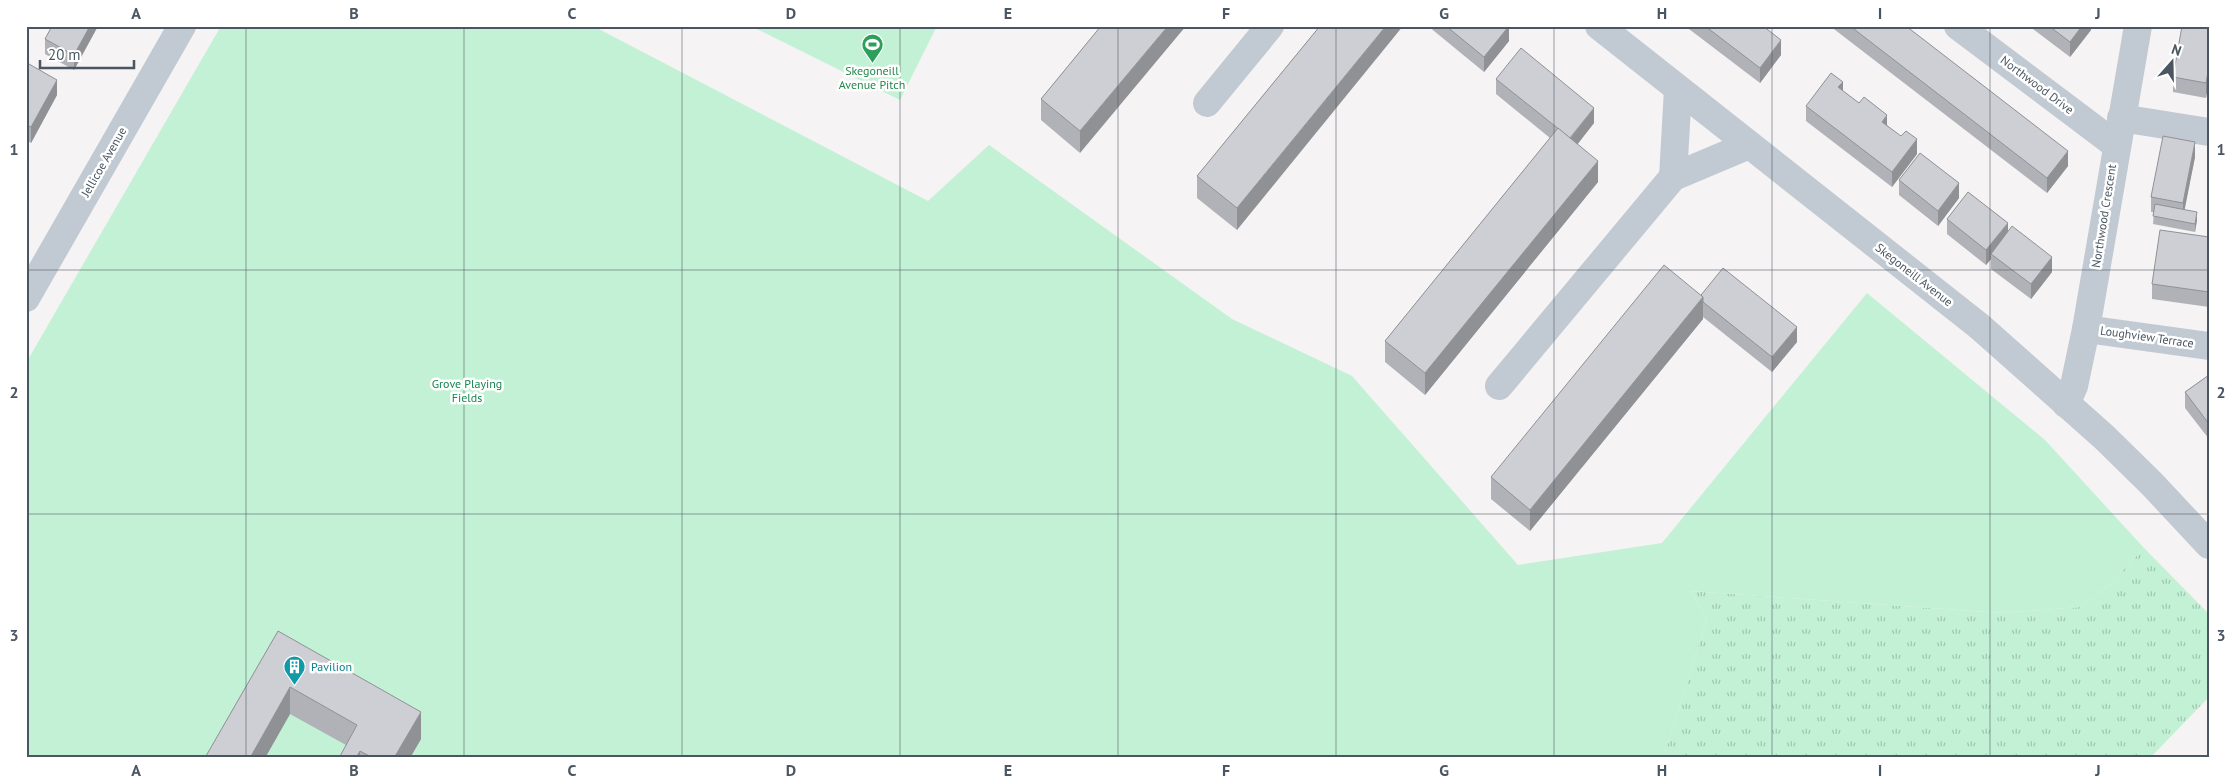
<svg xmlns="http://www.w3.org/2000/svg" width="2235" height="784" viewBox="0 0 2235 784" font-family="'PT Sans',sans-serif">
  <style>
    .grass { fill: url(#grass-tufts) }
    .park { fill: #c3f1d5 }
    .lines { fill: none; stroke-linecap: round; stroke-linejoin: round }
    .minor { stroke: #c1cad2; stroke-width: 28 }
    .wall { fill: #b0b2b7 }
    .shaded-wall { fill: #909195 }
    .building { fill: #cdcfd5; stroke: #909195 }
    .grid { fill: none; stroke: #4a5661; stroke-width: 1; stroke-opacity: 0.55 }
    .labels { text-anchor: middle; stroke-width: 5; stroke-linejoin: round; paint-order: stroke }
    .leisure-label { font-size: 12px; fill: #27864d; stroke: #fff }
    .street-label { font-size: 12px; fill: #4a5661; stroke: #fff }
    .park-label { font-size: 12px; fill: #17864f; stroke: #fff }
    .culture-label { font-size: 12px; fill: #0d838f; stroke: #fff; text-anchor: start }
    .neatline { fill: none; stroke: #4a5661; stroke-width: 2 }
    .grid-label { font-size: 16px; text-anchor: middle; font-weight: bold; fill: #4a5661 }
  </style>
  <defs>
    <pattern id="grass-tufts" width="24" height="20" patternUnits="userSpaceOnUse" patternTransform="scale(1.25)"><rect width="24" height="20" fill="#c3f1d5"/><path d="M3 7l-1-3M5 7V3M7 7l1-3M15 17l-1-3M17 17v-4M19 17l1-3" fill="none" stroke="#a0c6b0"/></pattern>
  </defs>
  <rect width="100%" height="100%" fill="#f5f3f3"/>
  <polygon class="grass" points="2144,548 2209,614 2209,697 2150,758 1663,758 1707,618 1690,591 2002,613 2080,607 2109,585"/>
  <g class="park">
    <polygon points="221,26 593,26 928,201 989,145 1232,319 1352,376 1518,565 1662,543 1867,293 2045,440 2144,548 2109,585 2080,607 2002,613 1690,591 1707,618 1663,758 26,758 26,363"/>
    <polygon points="751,26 937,26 900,100"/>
  </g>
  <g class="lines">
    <g class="minor">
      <polyline points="1599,26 1979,326 2104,437 2152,484 2209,545"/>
      <polyline points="1958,26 2116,145"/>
      <polyline points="1207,103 1270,26"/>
      <polyline points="2121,118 2209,132"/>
      <polyline points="1673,177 1678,89"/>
      <polyline points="26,298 182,26"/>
      <polyline points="2086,329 2209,346"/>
      <polyline points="1499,386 1673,177 1749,145"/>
      <polyline points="2066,404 2074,386 2086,329 2138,26"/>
    </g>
  </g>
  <g class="wall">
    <polygon points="98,26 74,70 45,54 45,39"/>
    <polygon points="1101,26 1080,153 1041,120 1041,99"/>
    <polygon points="1320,26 1237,230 1197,198 1197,176"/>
    <polygon points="1428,26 1509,26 1509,41 1484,72"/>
    <polygon points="1685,26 1763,26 1781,55 1760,83"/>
    <polygon points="1830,26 1906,26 2068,166 2047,193"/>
    <polygon points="2029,26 2091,26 2091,30 2070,57"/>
    <polygon points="2209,26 2206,98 2173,92 2173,77"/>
    <polygon points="26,68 57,95 31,143 26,140"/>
    <polygon points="1496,79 1594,123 1577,144 1598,182 1425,395 1385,362 1385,341 1550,138 1496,94"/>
    <polygon points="1843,91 1887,125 1917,154 1892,187 1806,121 1806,106"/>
    <polygon points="2195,157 2184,210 2197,220 2195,232 2153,224 2154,212 2151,212 2151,197"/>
    <polygon points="1899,180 1959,198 1938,226 1899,195"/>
    <polygon points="1947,219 2008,233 2052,272 2031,299 1991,269 1991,259 1986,265 1947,234"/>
    <polygon points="2209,237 2209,307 2152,299 2152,284"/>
    <polygon points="1701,295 1797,342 1772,372 1703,317 1703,319 1530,531 1491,499 1491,477"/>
    <polygon points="2209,375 2209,439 2185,408 2185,392"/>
    <polygon points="278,631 421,739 410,758 339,758 346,745 290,714 265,758 206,758 206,756"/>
  </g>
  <g class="shaded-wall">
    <polygon points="90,26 98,26 74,70 74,55"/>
    <polygon points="1168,26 1186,26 1080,153 1080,131"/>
    <polygon points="1386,26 1403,26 1237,230 1237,208"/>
    <polygon points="1509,26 1509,41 1484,72 1484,57"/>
    <polygon points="2082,26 2091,26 2091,30 2070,57 2070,42"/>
    <polygon points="1781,40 1781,55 1760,83 1760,68"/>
    <polygon points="2209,67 2209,82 2206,98 2206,83"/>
    <polygon points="57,80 57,95 31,143 31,127"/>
    <polygon points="1843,82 1843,97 1838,87"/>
    <polygon points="1594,108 1594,123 1570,154 1570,139"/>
    <polygon points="1887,115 1887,130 1882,122"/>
    <polygon points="1917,139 1917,154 1892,187 1892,172"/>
    <polygon points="2195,142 2195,157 2183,218 2183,203"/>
    <polygon points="2068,151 2068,166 2047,193 2047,178"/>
    <polygon points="1598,161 1598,182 1425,395 1425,373"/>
    <polygon points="1959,183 1959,198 1938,226 1938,211"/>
    <polygon points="2197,212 2197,220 2195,232 2195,224"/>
    <polygon points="2008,223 2008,238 1991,254 1991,259 1986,265 1986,250"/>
    <polygon points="2052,257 2052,272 2031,299 2031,284"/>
    <polygon points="1703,297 1703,319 1530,531 1530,510"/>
    <polygon points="1797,327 1797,342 1772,372 1772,357"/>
    <polygon points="290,687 290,714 265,758 250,758"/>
    <polygon points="421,712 421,739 410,758 394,758"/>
    <polygon points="360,751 360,758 356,758"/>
  </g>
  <g class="building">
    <polygon points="52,26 90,26 74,55 45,39"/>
    <polygon points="1101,26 1168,26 1080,131 1041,99"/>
    <polygon points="1320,26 1386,26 1237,208 1197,176"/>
    <polygon points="1446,26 1509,26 1484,57"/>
    <polygon points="1705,26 1763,26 1781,40 1760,68"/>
    <polygon points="1850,26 1906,26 2068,151 2047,178"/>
    <polygon points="2049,26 2082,26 2070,42"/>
    <polygon points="2182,26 2209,26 2209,67 2206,83 2173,77"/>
    <polygon points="1521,48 1594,108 1570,138 1496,79"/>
    <polygon points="29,64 57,80 31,127 26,125 26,68"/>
    <polygon points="1831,73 1843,82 1838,87 1859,103 1864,97 1887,115 1882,122 1901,136 1906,131 1917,139 1892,172 1806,106"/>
    <polygon points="1558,128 1598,161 1425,373 1385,341"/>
    <polygon points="2163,136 2195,142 2183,203 2151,197"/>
    <polygon points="1920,153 1959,183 1938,211 1899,180"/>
    <polygon points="1968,192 2008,223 1986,250 1947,219"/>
    <polygon points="2155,204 2197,212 2195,224 2153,216"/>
    <polygon points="2012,226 2052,257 2031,284 1991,254"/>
    <polygon points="2160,230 2209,237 2209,292 2152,284"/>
    <polygon points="1664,265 1703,297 1530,510 1491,477"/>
    <polygon points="1723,268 1797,327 1772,357 1703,302 1703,297 1701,295"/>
    <polygon points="2209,375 2209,424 2185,392"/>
    <polygon points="278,631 421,712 394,758 373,758 360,751 356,758 339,758 357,725 290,687 250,758 209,758 206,756"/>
  </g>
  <path class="grid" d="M246,26V758M464,26V758M682,26V758M900,26V758M1118,26V758M1336,26V758M1554,26V758M1772,26V758M1990,26V758M26,270H2209M26,514H2209"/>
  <defs>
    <symbol id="stadium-pin" viewBox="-11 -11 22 30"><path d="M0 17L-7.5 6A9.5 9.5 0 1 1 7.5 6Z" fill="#2e9e5b" stroke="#fff"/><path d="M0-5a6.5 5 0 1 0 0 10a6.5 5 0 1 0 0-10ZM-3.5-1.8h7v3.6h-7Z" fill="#fff"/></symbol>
    <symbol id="building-pin" viewBox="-11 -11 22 30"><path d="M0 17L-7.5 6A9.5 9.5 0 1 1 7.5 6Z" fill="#0f9aa8" stroke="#fff"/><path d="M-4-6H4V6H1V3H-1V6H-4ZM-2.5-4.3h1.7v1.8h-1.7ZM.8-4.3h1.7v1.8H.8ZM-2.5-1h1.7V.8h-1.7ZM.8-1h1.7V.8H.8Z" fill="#fff"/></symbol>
  </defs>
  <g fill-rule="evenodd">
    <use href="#stadium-pin" x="860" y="32" width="25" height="34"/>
    <use href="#building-pin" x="282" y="654" width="25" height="34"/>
  </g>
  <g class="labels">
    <g class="leisure-label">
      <text x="872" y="75">Skegoneill<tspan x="872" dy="14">Avenue Pitch</tspan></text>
    </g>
    <g class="street-label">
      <text transform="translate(2037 85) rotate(37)" y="4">Northwood Drive</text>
      <text transform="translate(104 162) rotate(-60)" y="4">Jellicoe Avenue</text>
      <text transform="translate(2104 216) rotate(-81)" y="4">Northwood Crescent</text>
      <text transform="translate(1914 275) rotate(38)" y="4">Skegoneill Avenue</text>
      <text transform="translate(2147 337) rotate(8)" y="4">Loughview Terrace</text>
    </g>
    <g class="park-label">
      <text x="467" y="388">Grove Playing<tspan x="467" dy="14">Fields</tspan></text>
    </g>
    <g class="culture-label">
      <text x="311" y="671">Pavilion</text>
    </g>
  </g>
  <rect width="2235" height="784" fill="none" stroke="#ffffff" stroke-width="55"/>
  <g transform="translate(2172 62) rotate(20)" stroke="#ffffff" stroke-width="4" paint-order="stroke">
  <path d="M0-4L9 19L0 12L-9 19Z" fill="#4a5661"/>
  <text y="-8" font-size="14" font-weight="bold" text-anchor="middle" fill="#4a5661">N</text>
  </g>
  <path d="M40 60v8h94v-8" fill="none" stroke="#4a5661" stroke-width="2.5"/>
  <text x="48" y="60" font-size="15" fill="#4a5661" stroke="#ffffff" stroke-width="4" paint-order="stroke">20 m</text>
  <rect x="28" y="28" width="2180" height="728" class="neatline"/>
  <g class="grid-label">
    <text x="136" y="19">A</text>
    <text x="354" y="19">B</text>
    <text x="572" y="19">C</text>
    <text x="791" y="19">D</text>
    <text x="1008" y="19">E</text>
    <text x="1226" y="19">F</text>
    <text x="1444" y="19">G</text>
    <text x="1662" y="19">H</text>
    <text x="1880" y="19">I</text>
    <text x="2098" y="19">J</text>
    <text x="14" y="155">1</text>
    <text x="2221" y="155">1</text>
    <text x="14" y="398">2</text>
    <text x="2221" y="398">2</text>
    <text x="14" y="641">3</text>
    <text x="2221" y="641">3</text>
    <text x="136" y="776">A</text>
    <text x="354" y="776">B</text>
    <text x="572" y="776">C</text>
    <text x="791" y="776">D</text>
    <text x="1008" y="776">E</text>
    <text x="1226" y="776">F</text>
    <text x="1444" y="776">G</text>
    <text x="1662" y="776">H</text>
    <text x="1880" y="776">I</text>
    <text x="2098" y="776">J</text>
  </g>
</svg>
